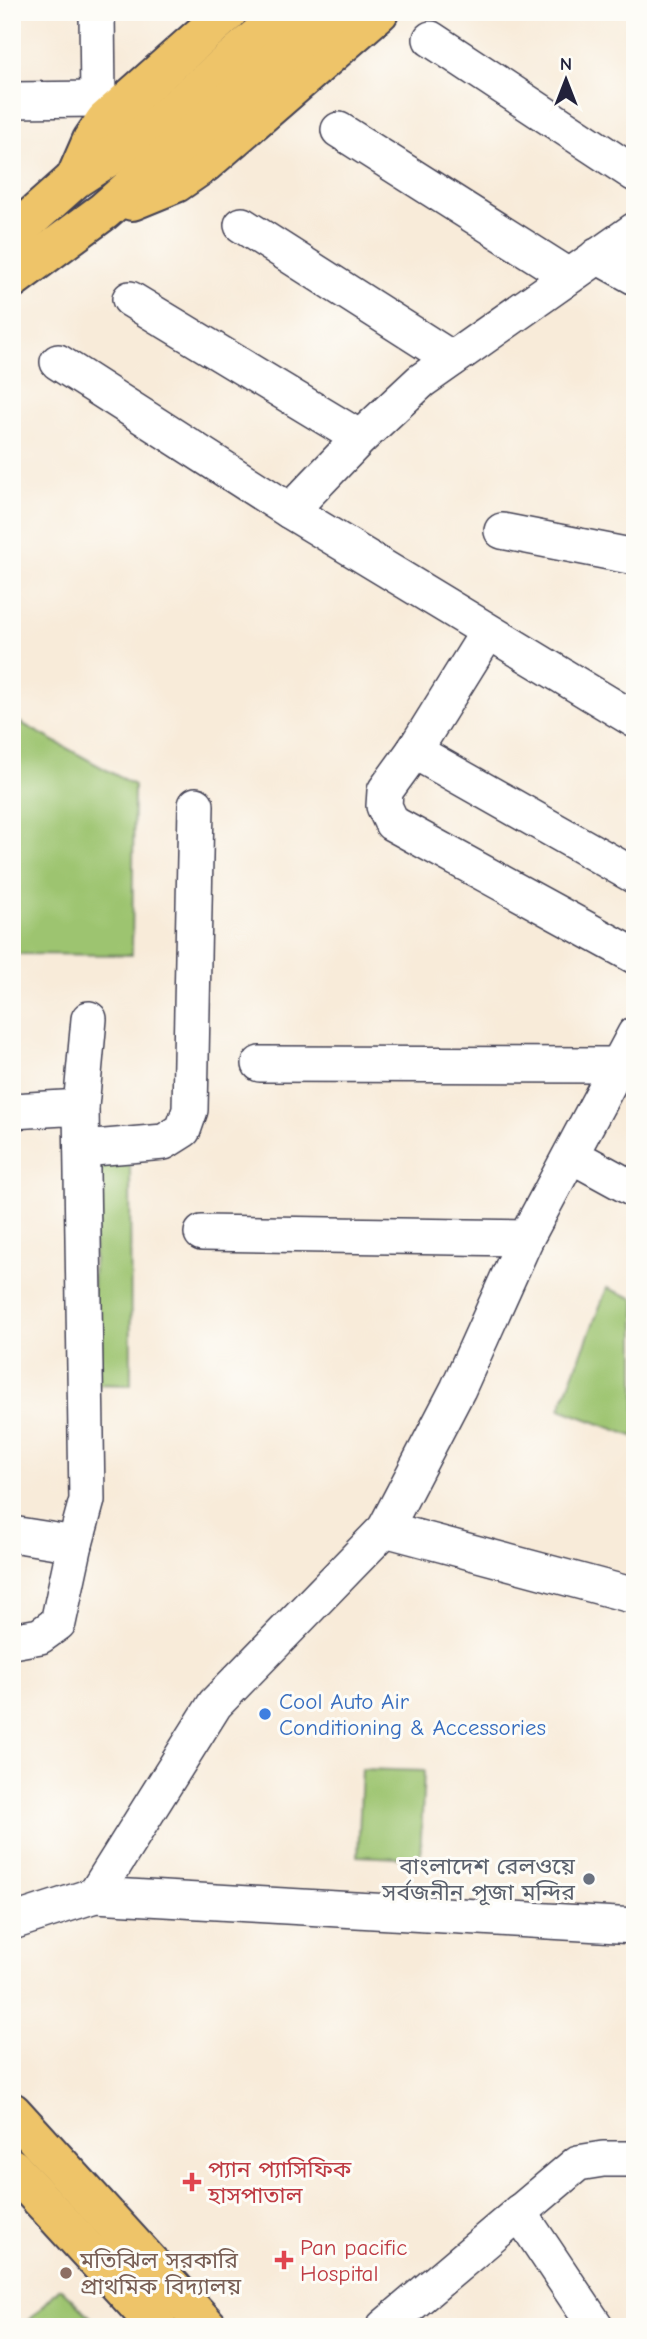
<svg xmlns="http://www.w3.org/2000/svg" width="647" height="2339" viewBox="0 0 647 2339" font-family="'Comic Neue','Noto Sans Bengali',sans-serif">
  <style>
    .green { fill: #9dc470; stroke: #607356; stroke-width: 2 }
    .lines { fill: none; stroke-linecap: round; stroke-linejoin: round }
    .minor-casing { stroke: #424053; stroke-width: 38 }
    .major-casing { stroke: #424053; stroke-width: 42 }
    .minor { stroke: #fff; stroke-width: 35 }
    .major { stroke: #eec469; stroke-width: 38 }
    .shop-dot { fill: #3f7fe0; stroke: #fdfcf7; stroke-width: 2.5 }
    .worship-dot { fill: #6b7280; stroke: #fdfcf7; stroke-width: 2.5 }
    .health-dot { fill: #e0444e; stroke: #fdfcf7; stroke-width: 2.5 }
    .education-dot { fill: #8d6e63; stroke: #fdfcf7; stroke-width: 2.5 }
    .labels { text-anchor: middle; stroke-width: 6; stroke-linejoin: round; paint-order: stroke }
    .shop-label { font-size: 23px; fill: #366cbe; stroke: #fdfcf7; text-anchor: start }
    .worship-label { font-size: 23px; fill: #5b616d; stroke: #fdfcf7; text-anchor: end }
    .health-label { font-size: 23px; fill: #be3a42; stroke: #fdfcf7; text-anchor: start }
    .education-label { font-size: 23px; fill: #785e54; stroke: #fdfcf7; text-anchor: start }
  </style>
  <rect width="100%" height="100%" fill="#fdfcf7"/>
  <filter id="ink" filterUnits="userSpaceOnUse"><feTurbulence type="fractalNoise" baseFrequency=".0143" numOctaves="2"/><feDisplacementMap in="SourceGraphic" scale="14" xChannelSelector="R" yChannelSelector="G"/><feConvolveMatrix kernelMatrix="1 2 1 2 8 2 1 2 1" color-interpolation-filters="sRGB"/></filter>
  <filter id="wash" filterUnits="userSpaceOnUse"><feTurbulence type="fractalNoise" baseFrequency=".00686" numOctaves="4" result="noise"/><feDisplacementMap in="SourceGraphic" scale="28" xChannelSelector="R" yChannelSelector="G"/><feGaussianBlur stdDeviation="1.57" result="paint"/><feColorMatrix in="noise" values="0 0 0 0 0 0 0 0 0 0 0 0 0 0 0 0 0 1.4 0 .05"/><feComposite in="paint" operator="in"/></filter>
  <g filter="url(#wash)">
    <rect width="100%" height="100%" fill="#f8ebd9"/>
    <g class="green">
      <polygon points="12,718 134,785 132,955 12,954"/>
      <polygon points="96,1155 130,1155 131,1385 91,1384"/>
      <polygon points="607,1288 635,1299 635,1437 560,1409"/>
      <polygon points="362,1769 424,1771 420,1859 358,1856"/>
      <polygon points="60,2288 101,2327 23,2327"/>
    </g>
  </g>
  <g filter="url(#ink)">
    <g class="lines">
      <defs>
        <g id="minor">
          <polyline points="97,12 98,99 105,121"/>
          <polyline points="431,39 635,174"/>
          <polyline points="12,100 98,99"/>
          <polyline points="339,130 569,276"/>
          <polyline points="242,225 452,359"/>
          <polyline points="597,256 635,277"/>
          <polyline points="130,299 360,438"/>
          <polyline points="58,362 290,511 360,438 421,381 635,230"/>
          <polyline points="290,511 635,720"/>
          <polyline points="502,531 635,557"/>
          <polyline points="488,632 414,751 385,791 384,806 392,823 635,956"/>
          <polyline points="414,751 635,876"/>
          <polyline points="260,1064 619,1065"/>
          <polyline points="81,1107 89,1019"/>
          <polyline points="12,1111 81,1107 87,1500 75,1544 58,1623 40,1636 12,1641"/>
          <polyline points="82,1149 164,1142 183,1130 190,1110 196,805"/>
          <polyline points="571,1155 635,1190"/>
          <polyline points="202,1233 526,1238"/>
          <polyline points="385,1529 635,1596"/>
          <polyline points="12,1534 75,1544"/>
          <polyline points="95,1895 635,1926"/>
          <polyline points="12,1922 95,1895 215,1704 385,1529 458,1389 526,1238 635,1034"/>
          <polyline points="519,2212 596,2327"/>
          <polyline points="384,2327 578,2163 603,2159 635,2159"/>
        </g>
        <g id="major">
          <polyline points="75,179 92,140 105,121 228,12"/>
          <polyline points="132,201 176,183 205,163 379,12"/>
          <polyline points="12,235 75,179 153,128 286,12"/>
          <polyline points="12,279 104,211 330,12"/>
          <polyline points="12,2112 208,2327"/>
          <polyline points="12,2168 158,2327"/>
        </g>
      </defs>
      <use href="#minor" class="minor-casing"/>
      <use href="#major" class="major-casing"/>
      <use href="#minor" class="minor"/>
      <use href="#major" class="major"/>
    </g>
  </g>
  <circle class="shop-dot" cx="265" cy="1714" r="7"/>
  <circle class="worship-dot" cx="589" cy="1879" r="7"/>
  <g class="health-dot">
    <path d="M188.5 2171.5h7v7h7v7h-7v7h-7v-7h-7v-7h7z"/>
    <path d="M280.5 2249.5h7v7h7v7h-7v7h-7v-7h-7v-7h7z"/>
  </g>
  <circle class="education-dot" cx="66" cy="2273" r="7"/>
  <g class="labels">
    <g class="shop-label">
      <text x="279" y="1709">Cool Auto Air<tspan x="279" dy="26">Conditioning &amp; Accessories</tspan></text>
    </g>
    <g class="worship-label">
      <text x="575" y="1874">বাংলাদেশ রেলওয়ে<tspan x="575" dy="26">সর্বজনীন পূজা মন্দির</tspan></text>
    </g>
    <g class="health-label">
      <text x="208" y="2177">প্যান প্যাসিফিক<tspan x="208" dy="26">হাসপাতাল</tspan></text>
      <text x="300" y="2255">Pan pacific<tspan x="300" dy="26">Hospital</tspan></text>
    </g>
    <g class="education-label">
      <text x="80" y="2268">মতিঝিল সরকারি<tspan x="80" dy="26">প্রাথমিক বিদ্যালয়</tspan></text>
    </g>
  </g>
  <rect width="647" height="2339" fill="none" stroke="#fdfcf7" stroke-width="42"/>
  <g transform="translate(566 80)" stroke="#fdfcf7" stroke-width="5" paint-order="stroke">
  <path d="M0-5L12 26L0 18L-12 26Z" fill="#22223b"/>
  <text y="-10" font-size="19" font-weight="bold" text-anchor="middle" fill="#22223b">N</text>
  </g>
</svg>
